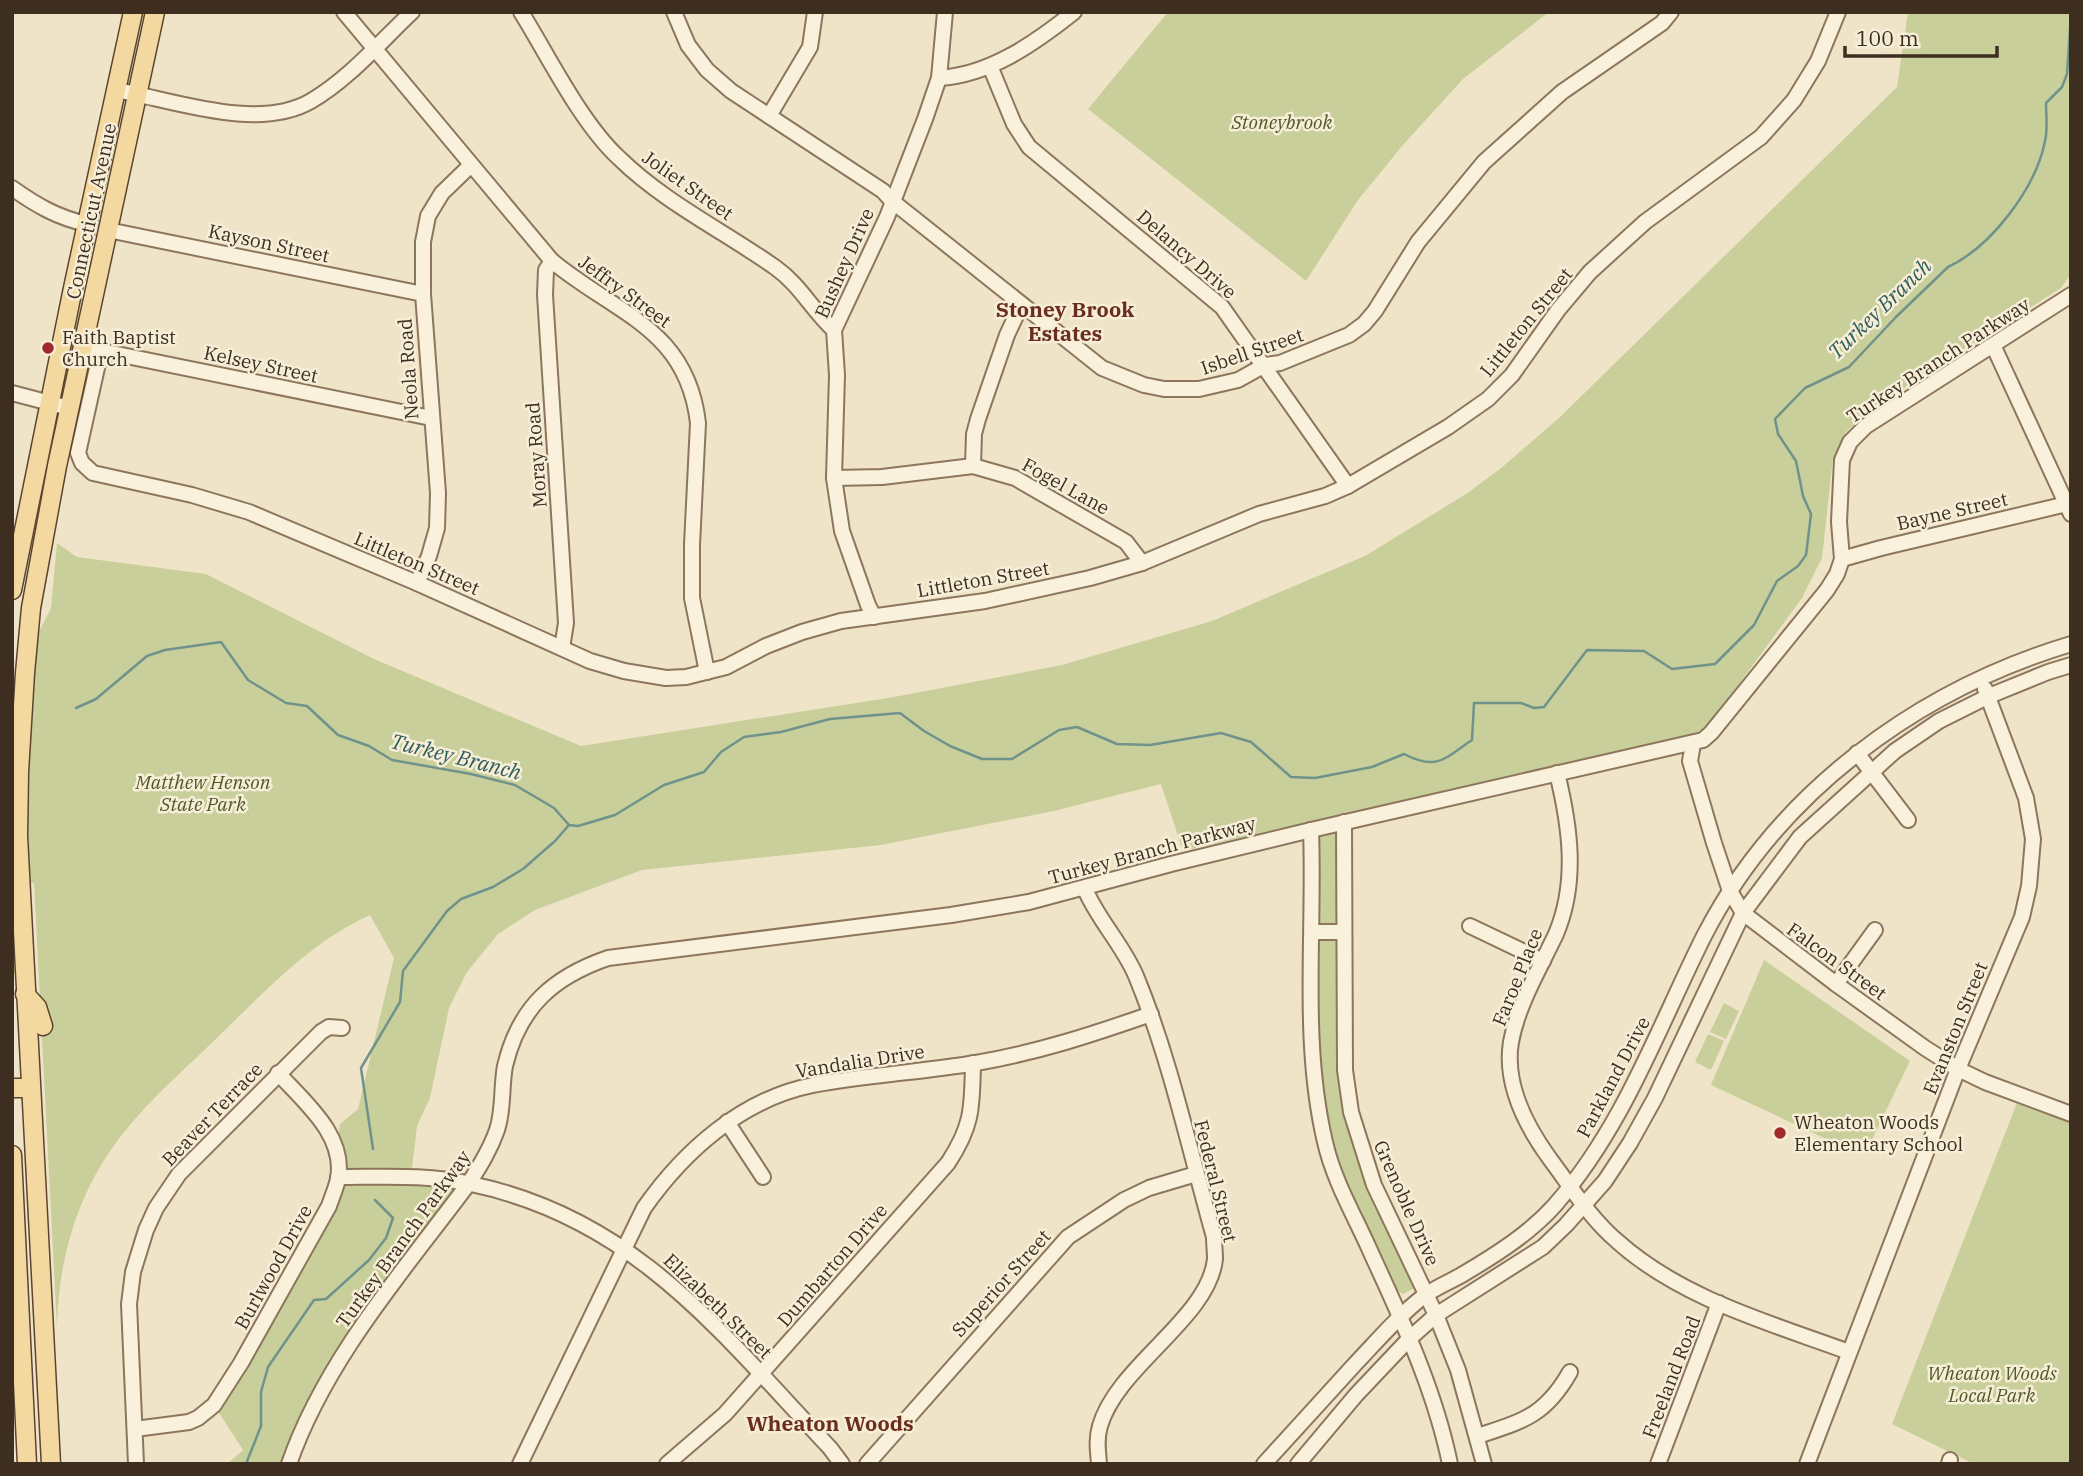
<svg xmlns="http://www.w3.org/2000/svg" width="2083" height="1476" viewBox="0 0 2083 1476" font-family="'IBM Plex Serif',serif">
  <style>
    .green { fill: #c9cf9b }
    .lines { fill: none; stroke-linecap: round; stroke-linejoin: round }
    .stream { stroke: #6f938a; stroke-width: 2.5 }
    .minor-casing { stroke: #8d765c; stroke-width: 18 }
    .major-casing { stroke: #5b4430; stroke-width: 21 }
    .minor { stroke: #faf1dc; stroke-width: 14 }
    .major { stroke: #f3d9a0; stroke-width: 18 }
    .poi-dot { fill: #9e2a2b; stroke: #f7eed8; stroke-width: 2.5 }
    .labels { text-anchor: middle; stroke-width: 5; stroke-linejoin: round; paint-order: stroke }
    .park-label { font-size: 19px; font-style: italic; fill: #4d5a26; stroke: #f7eed8 }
    .street-label { font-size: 19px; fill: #3d2e20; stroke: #f7eed8 }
    .poi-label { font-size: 19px; fill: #3d2e20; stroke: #f7eed8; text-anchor: start }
    .water-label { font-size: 21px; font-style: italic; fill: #2f5d5a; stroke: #f7eed8 }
    .neighbourhood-label { font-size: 21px; font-weight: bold; fill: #6b2e1e; stroke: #f7eed8 }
  </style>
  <rect width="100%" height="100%" fill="#f0e4c8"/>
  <g class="green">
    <polygon points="1168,12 1549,12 1463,79 1403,145 1358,200 1306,281 1088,109"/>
    <path d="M1908,12H2071V274L2061,288L1868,411L1846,432L1833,458L1822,558L1802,598L1704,732L1183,851L1161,784L1054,811L881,845L642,870L535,910L498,934L467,972L449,1008L430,1098L417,1126L411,1177L469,1183L330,1372L289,1464H227L243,1450L214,1405L329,1206L340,1124L358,1109L394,958L370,915C313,941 270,986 225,1030C191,1064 151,1097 121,1136C78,1191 58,1259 57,1329L34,883L13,885L17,974H12V684L51,608L57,543L77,557L206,574L374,659L581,746L894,697L1062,665L1212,621L1365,556L1466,494L1500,469L1560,417L1897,87Z"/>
    <polygon points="1323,831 1334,831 1337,834 1338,927 1317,926 1318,842"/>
    <polygon points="1317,937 1338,938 1337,1024 1341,1080 1415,1285 1413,1289 1403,1294 1394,1289 1358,1213 1339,1164 1327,1123 1318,1070"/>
    <polygon points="1764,960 1910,1061 1867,1150 1856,1153 1711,1085"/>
    <polygon points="1724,1003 1739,1011 1726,1039 1710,1032"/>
    <polygon points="1708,1034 1724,1041 1711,1070 1695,1062"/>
    <polygon points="2020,1095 2071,1114 2071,1464 1974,1464 1892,1424"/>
  </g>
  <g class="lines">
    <g class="stream">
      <path d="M76,708L96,699L147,656L165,650L221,642L248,680L286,703L307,706L338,735L369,746L392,760L471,774L515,785L554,808L569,825L578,826L615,815L664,785L704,772L721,752L744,737L781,732L830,719L900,713L924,731L950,746L982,759H1012L1059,730L1077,727L1117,744L1150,745L1221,733L1251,742L1291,777L1315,778L1372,767L1404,754C1437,771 1444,759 1472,740L1474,703H1521L1534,708L1544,707L1587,650L1644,651L1672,669L1715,664L1754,625L1777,581L1798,566L1806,555L1811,514L1803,496L1796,461L1778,434L1775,419L1805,388L1849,367L1896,317L1948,267C1991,247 2036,188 2045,141C2048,129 2046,116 2046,103L2062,87L2067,74L2071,15"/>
      <polyline points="373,1149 361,1068 400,1002 403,971 447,911 461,899 493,887 523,869 555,841 569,825"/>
      <polyline points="246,1464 261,1426 261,1392 268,1367 314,1300 326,1299 369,1260 386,1238 393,1218 375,1200"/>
    </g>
    <defs>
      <g id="minor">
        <path d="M344,12L552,261C616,314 687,328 698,423L692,545V598L707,672"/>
        <path d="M521,12C549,57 581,123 619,158C665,203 724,231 776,268C800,285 813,311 834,330"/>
        <polyline points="674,12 688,45 707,70 731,91 883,191 892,201 1102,368 1144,385 1164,389 1199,389 1238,380 1265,365 1280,363 1349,335 1364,324 1375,311 1418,242 1484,162 1562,92 1662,23 1671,12"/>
        <polyline points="990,66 1014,124 1029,147 1222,307 1348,486"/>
        <path d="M939,78C990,75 1035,43 1074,12"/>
        <path d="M116,90C173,100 258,132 311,101C349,79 380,42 412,12"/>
        <polyline points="769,116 810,47 815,12"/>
        <path d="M12,188C36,205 58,218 87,224"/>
        <polyline points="108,230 423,294"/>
        <polyline points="552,261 546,270 545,295 566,623 562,648"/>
        <polyline points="1993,345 2071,514"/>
        <polyline points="92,349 431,418"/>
        <polyline points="101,350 78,453 82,463 93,473 192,495 249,512 417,583 590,661 624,671 666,678 686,677 726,667 766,646 802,632 841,621 985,601 1090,578 1142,563 1259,514 1325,496 1348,486 1448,427 1488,399 1512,375 1558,310 1590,272 1645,222 1761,137 1794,100 1818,61 1838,12"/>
        <polyline points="12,393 69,408"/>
        <polyline points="973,466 974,434 978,419 1007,335 1021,305"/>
        <polyline points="834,478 882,477 973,466 1015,478 1126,542 1142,563"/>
        <polyline points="1842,559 1881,548 2071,503"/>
        <polyline points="417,583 429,556 437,528 438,493 423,294 423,242 428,216 442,193 471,165"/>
        <polyline points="874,617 868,605 842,531 834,478 837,375 834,330 887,217 925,119 939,78 945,12"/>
        <polyline points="1693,744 1690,761 1714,843 1730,891 1743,913 1836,984 1925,1048 1958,1069 1985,1082 2071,1114"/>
        <polyline points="1857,753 1908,820"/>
        <path d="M1557,773C1570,826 1578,882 1556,934C1540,968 1518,1004 1511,1042C1504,1084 1526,1126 1550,1159C1571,1187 1590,1218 1617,1241C1680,1298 1770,1323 1849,1352"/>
        <polyline points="1344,822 1345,1070 1351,1112 1374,1185 1436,1315 1458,1370 1484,1464"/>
        <path d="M1311,830C1315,933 1301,1040 1325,1142C1334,1182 1356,1218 1372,1255C1403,1322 1435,1391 1450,1464"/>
        <path d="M1085,889C1098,920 1123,945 1136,976C1170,1058 1190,1152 1214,1237C1214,1244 1215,1252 1215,1259C1209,1318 1117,1366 1100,1426C1096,1439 1098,1451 1099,1464"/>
        <polyline points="1470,926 1543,961"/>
        <polyline points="1312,932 1344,932"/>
        <polyline points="1836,984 1875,930"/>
        <polyline points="727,1122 763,1177"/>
        <path d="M338,1177C382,1177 428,1174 471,1184C635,1218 721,1333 830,1448L842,1464"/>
        <path d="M135,1429L189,1422L198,1418L214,1405L241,1363L329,1206C332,1197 336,1188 338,1179C346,1135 304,1102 278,1073"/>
        <path d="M1478,1436C1523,1421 1545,1416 1570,1372"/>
        <polyline points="136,1464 129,1304 133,1272 146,1230 156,1208 179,1174 321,1032 329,1027 342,1028"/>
        <path d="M289,1464C325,1360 404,1270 469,1183C480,1166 490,1150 497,1130C504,1109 501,1087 505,1066C519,1007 553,977 608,958L951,915L1029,902L1171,864L1311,830L1703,740L1711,733L1827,590L1837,574L1842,559L1839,522L1842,460L1850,442L1866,426L2071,295"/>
        <path d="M520,1464L644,1208C684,1151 742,1099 813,1085C867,1075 922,1072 976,1063C1039,1052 1091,1035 1151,1014"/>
        <path d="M667,1464L725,1414L948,1163C973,1125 972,1107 973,1063"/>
        <polyline points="867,1464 1068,1237 1124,1200 1149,1188 1196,1174"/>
        <path d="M1264,1464C1295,1430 1325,1397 1356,1363C1378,1340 1398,1316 1424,1296C1436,1287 1452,1281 1465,1273C1497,1254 1530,1233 1555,1205C1624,1126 1658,1028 1704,936C1778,792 1918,690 2071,644"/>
        <polyline points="1298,1464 1356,1395 1409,1339 1436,1315 1543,1247 1566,1225 1605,1181 1630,1143 1655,1098 1743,913 1800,837 1895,751 1939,721 1989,696 2048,672 2071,665"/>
        <polyline points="1658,1464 1719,1303"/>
        <polyline points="1807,1464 1958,1069 2022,917 2029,886 2033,839 2026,798 1985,689"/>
        <polyline points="1949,1464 1950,1460"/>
      </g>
      <g id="major">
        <polyline points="12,590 73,288 133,12"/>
        <polyline points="25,994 37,1007 43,1026"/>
        <polyline points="12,1088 30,1088"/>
        <polyline points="12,1155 27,1464"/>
        <polyline points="51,1464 18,836 19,772 25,673 31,608 57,466 155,12"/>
      </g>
    </defs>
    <use href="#minor" class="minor-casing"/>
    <use href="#major" class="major-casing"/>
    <use href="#minor" class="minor"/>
    <use href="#major" class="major"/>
  </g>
  <g class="poi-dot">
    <circle cx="48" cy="348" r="7"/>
    <circle cx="1780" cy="1133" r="7"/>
  </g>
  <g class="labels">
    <g class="park-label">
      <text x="1282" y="129">Stoneybrook</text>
      <text x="203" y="789">Matthew Henson<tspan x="203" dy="22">State Park</tspan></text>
      <text x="1992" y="1380">Wheaton Woods<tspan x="1992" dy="22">Local Park</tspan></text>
    </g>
    <g class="street-label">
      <text transform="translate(688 185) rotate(35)" y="7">Joliet Street</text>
      <text transform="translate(91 211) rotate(-78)" y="7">Connecticut Avenue</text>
      <text transform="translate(269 243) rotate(12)" y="7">Kayson Street</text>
      <text transform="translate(1187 254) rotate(41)" y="7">Delancy Drive</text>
      <text transform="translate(844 263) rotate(-66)" y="7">Bushey Drive</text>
      <text transform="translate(625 291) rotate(36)" y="7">Jeffry Street</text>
      <text transform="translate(1526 322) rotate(-51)" y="7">Littleton Street</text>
      <text transform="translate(1252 351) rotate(-19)" y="7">Isbell Street</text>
      <text transform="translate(1938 360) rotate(-33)" y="7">Turkey Branch Parkway</text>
      <text transform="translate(261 364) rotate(12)" y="7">Kelsey Street</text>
      <text transform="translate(408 369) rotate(-94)" y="7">Neola Road</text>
      <text transform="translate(536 455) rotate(-94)" y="7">Moray Road</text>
      <text transform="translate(1066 486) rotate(29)" y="7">Fogel Lane</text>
      <text transform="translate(1952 511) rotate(-13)" y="7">Bayne Street</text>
      <text transform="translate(417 563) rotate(23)" y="7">Littleton Street</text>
      <text transform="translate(983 579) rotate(-10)" y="7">Littleton Street</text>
      <text transform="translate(1152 850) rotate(-15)" y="7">Turkey Branch Parkway</text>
      <text transform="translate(1837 961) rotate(36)" y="7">Falcon Street</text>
      <text transform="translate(1517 977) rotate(-68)" y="7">Faroe Place</text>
      <text transform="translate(1955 1028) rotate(-68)" y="7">Evanston Street</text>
      <text transform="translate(860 1061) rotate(-9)" y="7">Vandalia Drive</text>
      <text transform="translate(1613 1077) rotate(-62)" y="7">Parkland Drive</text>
      <text transform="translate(212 1114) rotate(-46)" y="7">Beaver Terrace</text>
      <text transform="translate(1216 1181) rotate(76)" y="7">Federal Street</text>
      <text transform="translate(1407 1203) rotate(66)" y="7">Grenoble Drive</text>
      <text transform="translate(403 1239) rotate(-54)" y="7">Turkey Branch Parkway</text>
      <text transform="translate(832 1265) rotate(-49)" y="7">Dumbarton Drive</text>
      <text transform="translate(273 1267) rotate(-61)" y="7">Burlwood Drive</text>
      <text transform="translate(1001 1283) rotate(-48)" y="7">Superior Street</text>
      <text transform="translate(718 1306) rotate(44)" y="7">Elizabeth Street</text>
      <text transform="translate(1671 1377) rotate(-69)" y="7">Freeland Road</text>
    </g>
    <g class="poi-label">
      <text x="62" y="344">Faith Baptist<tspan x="62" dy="22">Church</tspan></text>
      <text x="1794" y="1129">Wheaton Woods<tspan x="1794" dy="22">Elementary School</tspan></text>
    </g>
    <g class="water-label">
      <text transform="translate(1880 309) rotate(-44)" y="7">Turkey Branch</text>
      <text transform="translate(456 757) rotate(14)" y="7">Turkey Branch</text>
    </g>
    <g class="neighbourhood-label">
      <text x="1065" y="317">Stoney Brook<tspan x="1065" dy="24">Estates</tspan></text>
      <text x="830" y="1431">Wheaton Woods</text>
    </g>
  </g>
  <rect width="2083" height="1476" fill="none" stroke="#3d2e20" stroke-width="28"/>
  <path d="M1845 46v10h152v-10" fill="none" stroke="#3d2e20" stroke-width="3.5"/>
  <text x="1856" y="46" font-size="21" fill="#3d2e20" stroke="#f7eed8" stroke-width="5" paint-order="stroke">100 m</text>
</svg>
